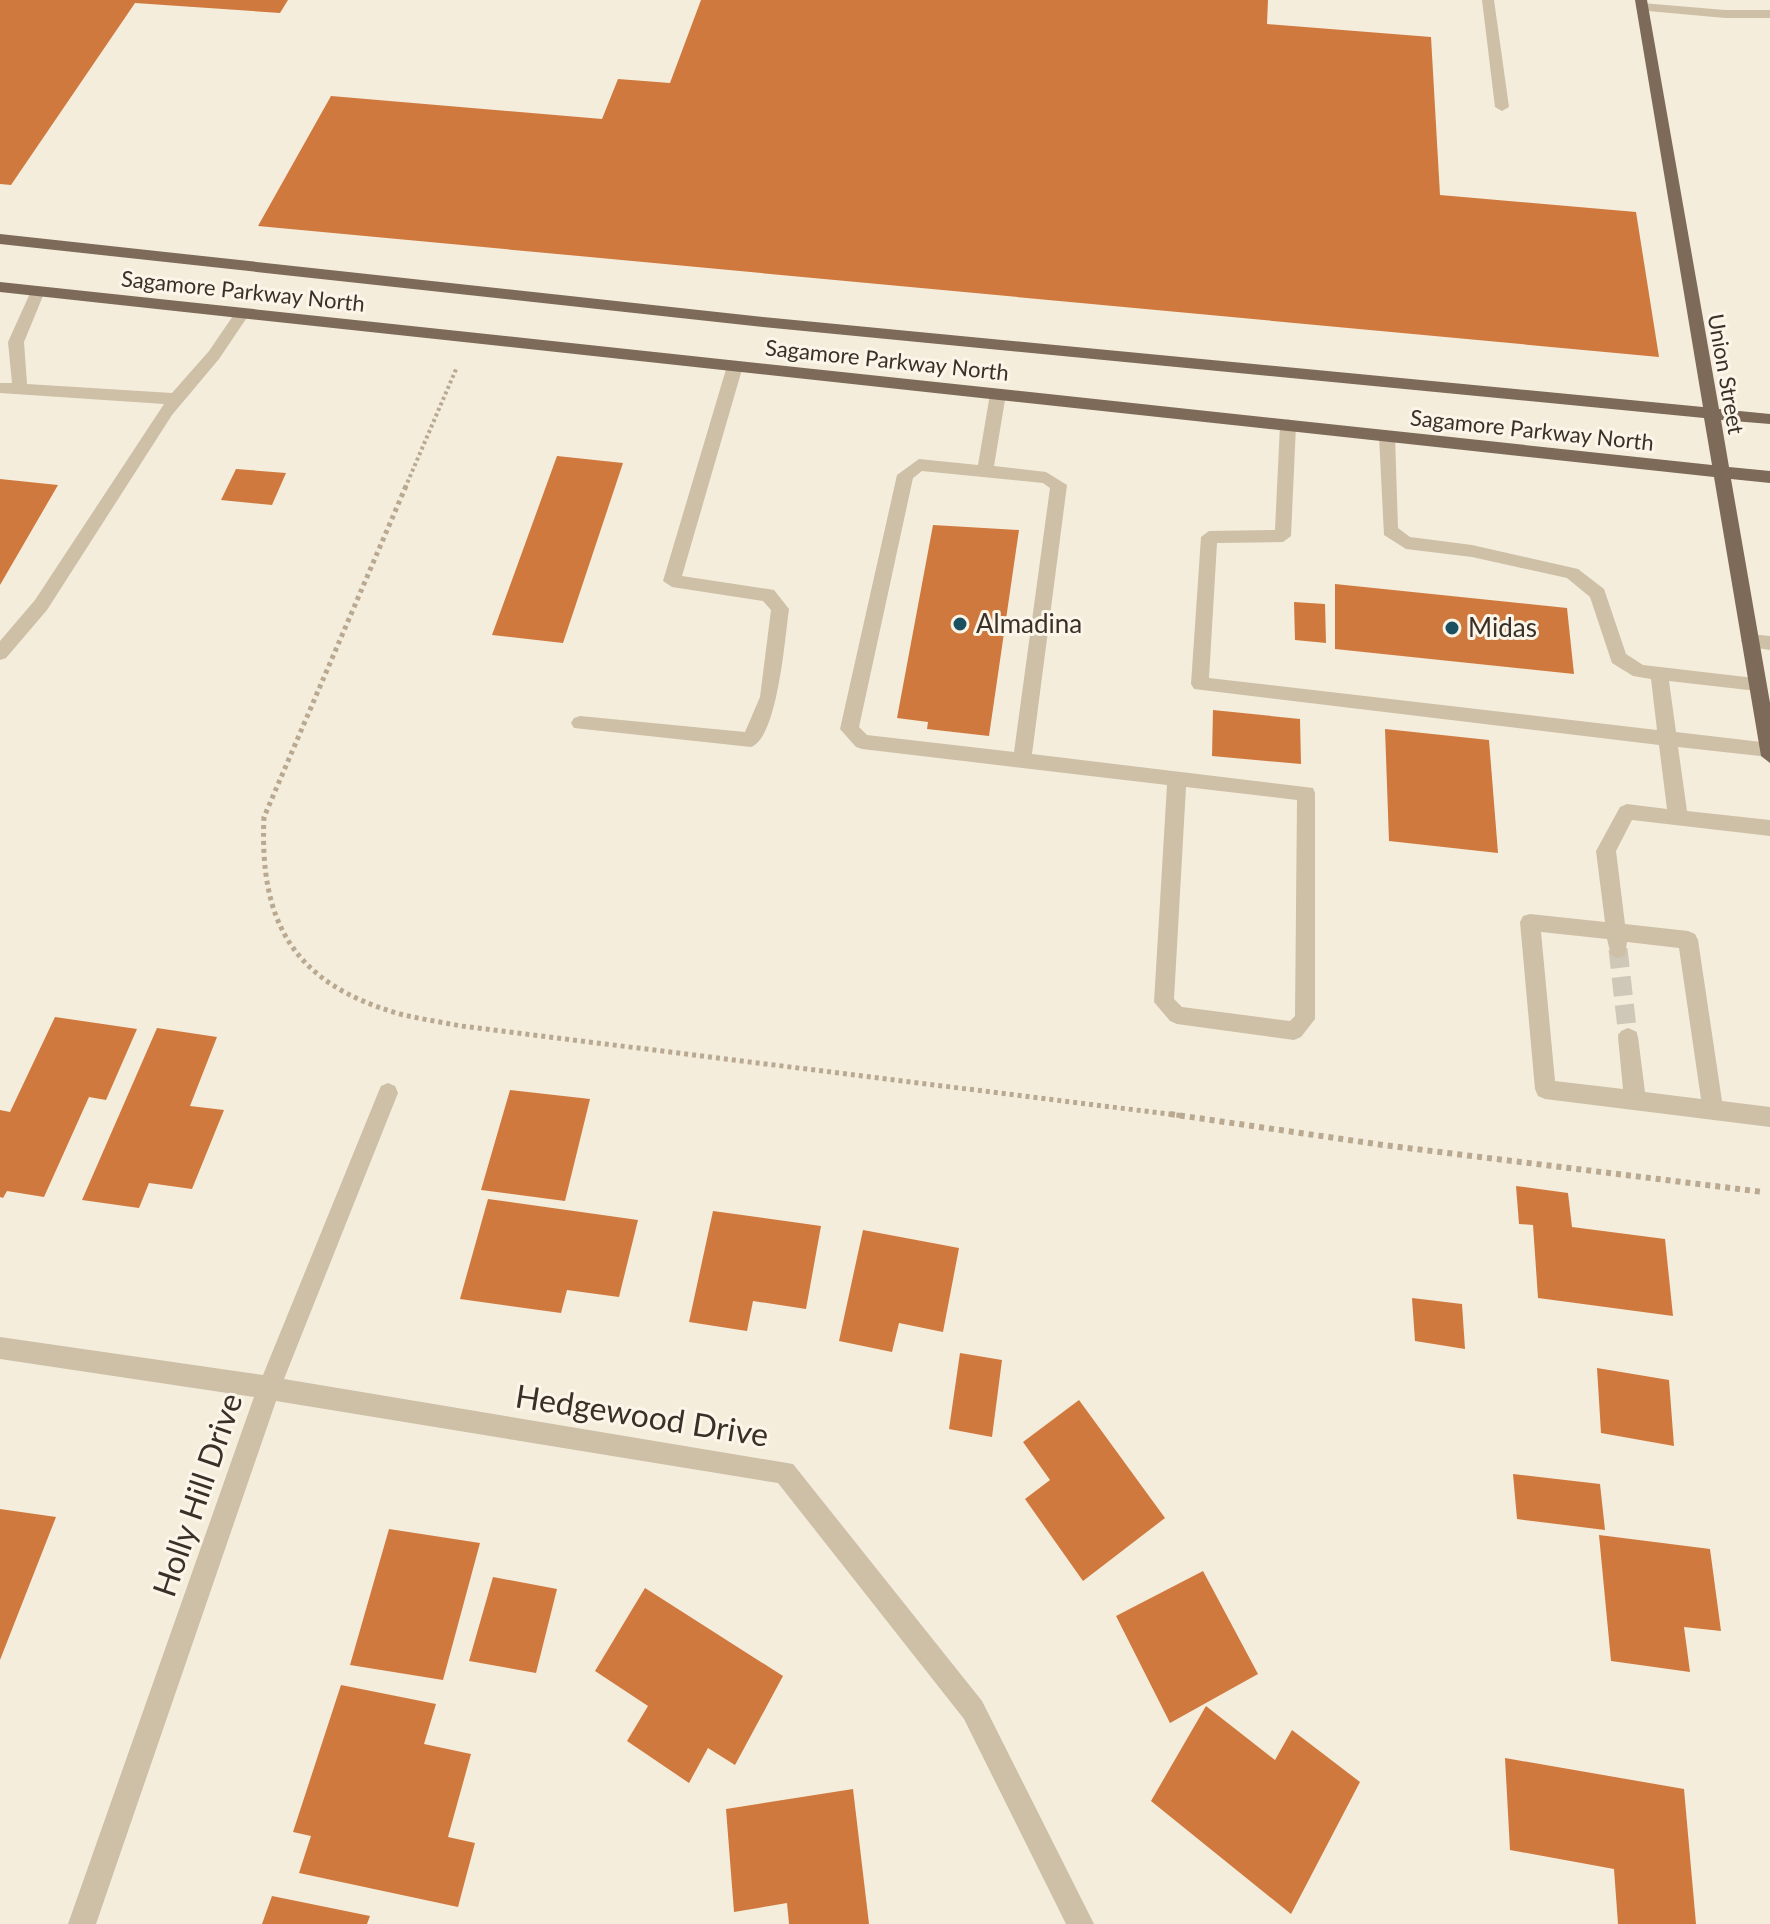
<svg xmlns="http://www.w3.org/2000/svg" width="1770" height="1924" font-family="Lato,sans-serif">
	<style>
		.building { fill: #d0793f }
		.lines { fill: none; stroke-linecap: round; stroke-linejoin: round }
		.minor-tunnel { stroke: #cfc7b8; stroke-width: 19; stroke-dasharray: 19 9; stroke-linecap: butt }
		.path-far2 { stroke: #baa991; stroke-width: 4; stroke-dasharray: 3 3; stroke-linecap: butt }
		.path-far1 { stroke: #baa991; stroke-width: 5; stroke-dasharray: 4 4; stroke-linecap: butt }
		.path { stroke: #baa991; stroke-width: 6; stroke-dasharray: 5 5; stroke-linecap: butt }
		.minor { fill: #cebfa7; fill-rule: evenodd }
		.major { fill: #7d6a58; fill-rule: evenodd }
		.poi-dot { fill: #1a505f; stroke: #fbf6e9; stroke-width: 3 }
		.labels { text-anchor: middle; stroke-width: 6; stroke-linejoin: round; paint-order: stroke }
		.far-street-label { font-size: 22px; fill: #3a3028; stroke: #fbf6e9 }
		.poi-label { font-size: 26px; fill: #3a3028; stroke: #fbf6e9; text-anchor: start }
		.near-street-label { font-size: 32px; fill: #3a3028; stroke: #fbf6e9 }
	</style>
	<rect width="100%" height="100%" fill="#f4eddc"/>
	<path class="building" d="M0 0H288L280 13 135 3 11 185 0 184Z
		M701 0H1268L1267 24 1431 37 1440 195 1636 212 1659 357 258 226 331 96 602 119 618 79 670 83Z
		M557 456 623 463 563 643 492 635Z
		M236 469 286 473 272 505 221 500Z
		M0 479 58 485 0 585Z
		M933 525 1019 530 989 736 927 729 928 722 897 718Z
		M1335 584 1567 608 1574 674 1335 649Z
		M1294 602 1325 604 1326 643 1295 640Z
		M1213 710 1300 719 1301 764 1212 756Z
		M1385 729 1489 740 1498 853 1389 841Z
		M55 1017 137 1029 106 1100 89 1097 44 1197 7 1191 3 1198 0 1197V1110L10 1112Z
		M157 1028 217 1037 190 1106 224 1110 192 1189 149 1183 139 1208 82 1200Z
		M510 1090 590 1099 565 1201 481 1190Z
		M1516 1186 1568 1193 1572 1227 1665 1239 1673 1316 1538 1298 1533 1225 1519 1224Z
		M488 1199 638 1220 619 1297 567 1290 561 1313 460 1299Z
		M713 1211 821 1226 806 1309 753 1301 747 1331 689 1322Z
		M863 1230 959 1248 943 1332 899 1323 892 1352 839 1341Z
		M1412 1298 1462 1304 1465 1349 1415 1341Z
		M960 1353 1002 1360 992 1437 949 1429Z
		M1597 1368 1669 1380 1674 1446 1601 1433Z
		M1079 1400 1165 1518 1083 1581 1025 1499 1050 1480 1023 1442Z
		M1513 1474 1600 1484 1605 1530 1517 1519Z
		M0 1509 56 1517 0 1660Z
		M389 1529 480 1543 443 1680 350 1665Z
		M1599 1535 1710 1549 1721 1631 1684 1627 1690 1672 1611 1661Z
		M1203 1571 1258 1674 1170 1723 1116 1616Z
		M493 1577 557 1589 536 1673 469 1661Z
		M645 1588 783 1676 735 1765 708 1748 689 1783 627 1741 648 1706 595 1671Z
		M341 1685 436 1704 424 1744 471 1754 448 1837 475 1843 458 1907 299 1873 311 1836 293 1832Z
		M1206 1706 1275 1760 1292 1730 1360 1782 1291 1914 1151 1801Z
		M1505 1758 1684 1789 1696 1924H1618L1614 1869 1510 1850Z
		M853 1789 869 1924H789L787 1903 734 1912 726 1809Z
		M272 1896 370 1916 367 1924H262Z"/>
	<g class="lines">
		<path class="minor-tunnel" d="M1618 949 1628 1037"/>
		<path class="path-far2" d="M405 488 457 367"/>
		<path class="path-far1" d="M406 486 264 817C259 923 294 984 400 1014 420 1019 441 1022 461 1026L1184 1116"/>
		<path class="path" d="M1170 1114 1383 1145 1763 1192"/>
		<path class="minor" d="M1482 0H1494L1509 107 1502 111 1495 107Z
			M1642 3 1725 10H1770V18H1725L1637 10 1636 7Z
			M38 286 45 291 24 342 27 384 172 393 209 351 237 310H247L250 313 219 359 172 415 47 610 6 658 0 660V641L35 600 164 404 0 393V383H12L8 342 31 291Z
			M735 361 743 366 682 576 768 589 774 590 789 609C785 636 778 738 751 747L574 728 571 723 574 718 580 716 745 732 760 697 771 610 763 601 672 587 663 581 727 366Z
			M998 389 1006 394 994 466 1046 472 1067 485 1032 754 1313 788 1315 793V1019L1301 1037 1294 1040 1177 1024 1170 1021 1154 1002 1167 785 862 749 856 747 840 729 897 475 919 459 978 465 990 394ZM922 471 1043 483 1050 488 1014 752 867 735 859 727 913 478ZM1186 787 1297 800 1295 1016 1290 1021 1182 1007 1174 999Z
			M1288 419 1296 425 1291 536 1283 542 1217 543 1209 678 1657 730 1651 679 1633 676 1612 663 1590 597 1567 578 1472 557 1406 549 1384 535 1379 436 1387 430 1395 436 1398 528 1410 537 1472 545 1578 569 1604 589 1626 654 1643 665 1763 679 1766 684 1757 691 1669 681 1676 732 1770 743 1769 757 1678 747 1687 811 1770 820V836L1632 820 1616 851 1625 924 1688 931 1695 934 1698 940 1722 1101 1770 1107V1127L1545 1099 1538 1096 1535 1089 1520 922 1523 916 1530 914 1605 922 1596 851 1620 807 1627 804 1667 809 1659 745 1194 689 1191 684 1201 537 1209 531 1275 530 1280 425ZM1541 932 1607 939 1611 955 1618 958 1625 955 1627 942 1679 948 1701 1099 1645 1092 1638 1037 1635 1031 1628 1028 1621 1031 1618 1037 1623 1089 1555 1081Z
			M1750 634 1770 636V650L1744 646 1741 641 1744 636Z
			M388 1083 395 1086 398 1093 284 1379 793 1464 982 1701 1094 1924H1066L964 1719 778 1483 276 1401 96 1924H68L254 1397 0 1359V1337L263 1375 378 1093 381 1086Z"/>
		<path class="major" d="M1635 0H1647L1719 409 1770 414V424L1721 420 1729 467 1770 471V483L1731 479 1770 703V763L1761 756 1714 477 0 292V282L1712 465 1704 418 763 327 0 244V234L763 317 1703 407Z"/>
	</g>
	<g class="poi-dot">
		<circle cx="960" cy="624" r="8"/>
		<circle cx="1452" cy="628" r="8"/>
	</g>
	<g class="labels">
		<g class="far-street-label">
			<text transform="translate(243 291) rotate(6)" y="8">Sagamore Parkway North</text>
			<text transform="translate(887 360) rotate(6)" y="8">Sagamore Parkway North</text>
			<text transform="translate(1726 374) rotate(80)" y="8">Union Street</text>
			<text transform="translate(1532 430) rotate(6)" y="8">Sagamore Parkway North</text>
		</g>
		<g class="poi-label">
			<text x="976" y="633">Almadina</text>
			<text x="1468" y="637">Midas</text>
		</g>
		<g class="near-street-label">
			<text transform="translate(642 1416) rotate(9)" y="11">Hedgewood Drive</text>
			<text transform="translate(198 1495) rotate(-71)" y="11">Holly Hill Drive</text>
		</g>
	</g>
</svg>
